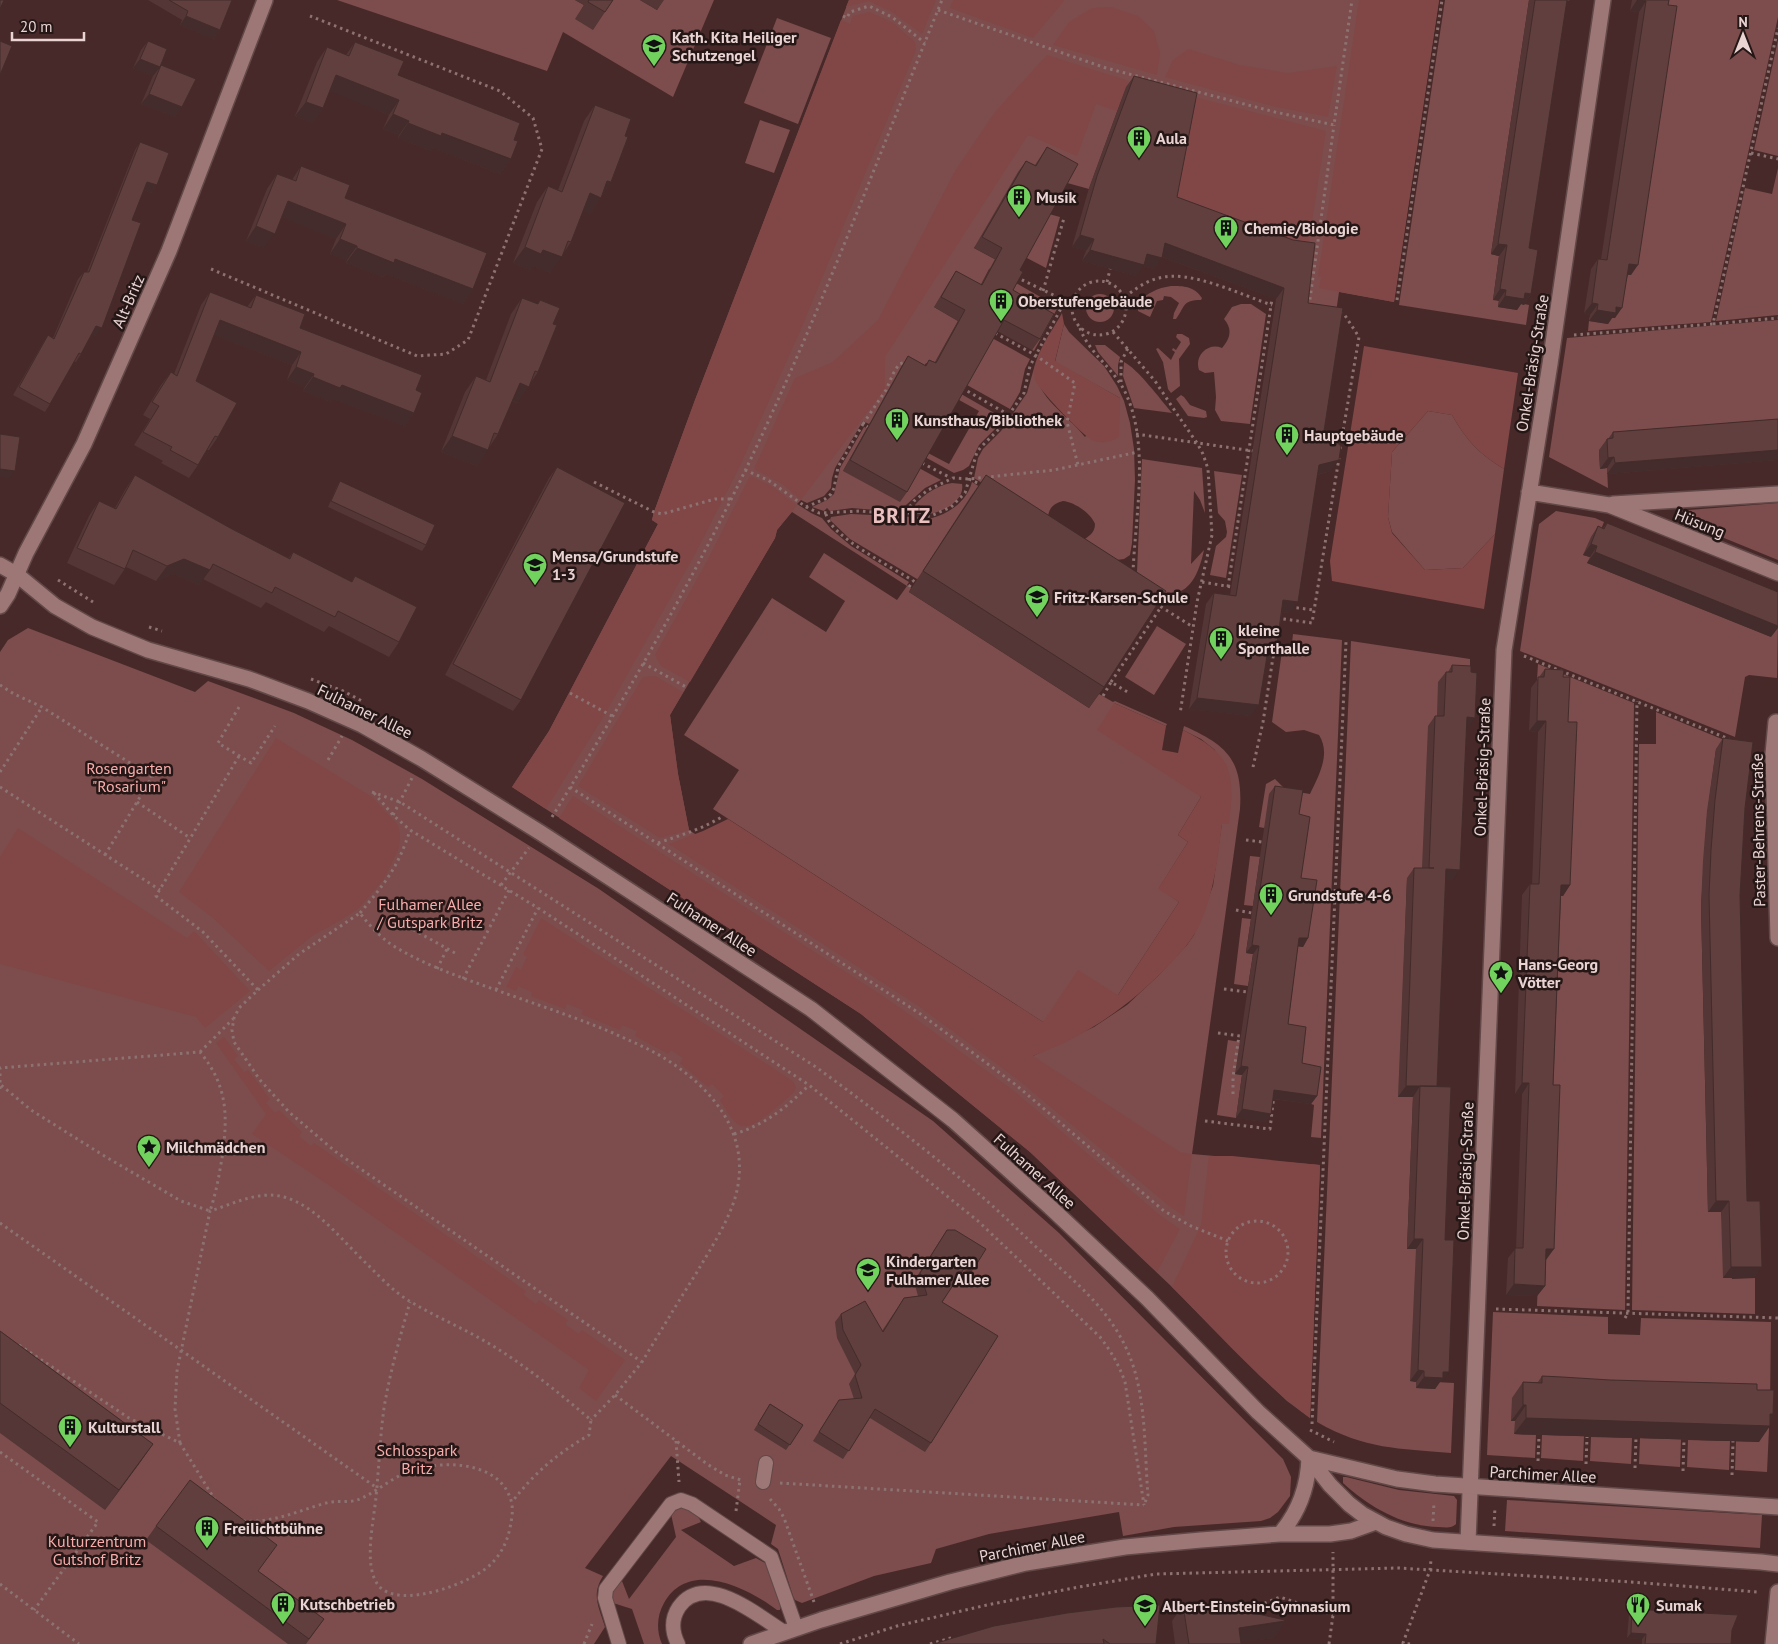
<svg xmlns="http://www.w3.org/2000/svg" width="1778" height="1644" font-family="'PT Sans',sans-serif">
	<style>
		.green { fill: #7c4d4c }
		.forest { fill: #814747 }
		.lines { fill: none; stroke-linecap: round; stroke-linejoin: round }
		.lane-casing { stroke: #624848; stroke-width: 16 }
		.street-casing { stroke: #624848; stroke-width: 18 }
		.secondary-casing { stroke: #624848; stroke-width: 18 }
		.path { stroke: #8d7272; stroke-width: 3; stroke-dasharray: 2.5 4; stroke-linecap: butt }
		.lane { stroke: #9c7776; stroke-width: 14 }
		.street { stroke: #9c7776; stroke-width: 15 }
		.secondary { stroke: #9c7776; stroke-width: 15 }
		.wall { fill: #533635 }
		.shaded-wall { fill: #432c2b }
		.building { fill: #603f3e; stroke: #432c2b }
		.labels { text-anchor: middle; stroke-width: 5; stroke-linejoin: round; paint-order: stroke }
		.poi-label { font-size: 16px; font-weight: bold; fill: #e9d4d3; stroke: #251716; text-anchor: start }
		.street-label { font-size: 16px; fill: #e9d4d3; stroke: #251716 }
		.park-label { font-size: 16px; fill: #f8adac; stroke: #251716 }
		.district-label { font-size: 21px; font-weight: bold; letter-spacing: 1px; fill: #ebc2c1; stroke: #251716 }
	</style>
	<rect width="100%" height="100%" fill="#482929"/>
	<path class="green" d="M337 0H575L584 5 576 19 603 0H640L657 10 663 0H714L673 97 563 32 547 71Z
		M849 0H1439L1394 302 1339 292 1335 319 1299 314 1126 87 1089 189 1060 181 1028 177 974 248 1000 262 989 269 975 296 934 307 958 321 933 366 926 363 918 377 869 424 863 421 835 468 832 478 831 488 824 496 807 503 801 500 797 504 811 513 822 518 831 529 851 546 909 582 907 585 911 588 909 592 1089 708 1099 694 1113 702 1115 701 1167 724 1166 726 1114 703 1201 797 1178 835 1188 842 1159 888 1179 902 1118 995 1043 1022 713 809 739 770 684 735 772 598 826 632 845 601 809 577 824 553 897 600 907 586 792 512 777 530 775 538 670 715 678 774 689 830 1033 1056 1094 1027 1127 1005 1158 976 1187 945 1194 935 1213 886 1222 823 1229 824 1215 750 1201 739 1183 730 1184 726C1227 745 1243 760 1240 809L1192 1154 1320 1165 1310 1418 1287 1401 1260 1376 1172 1287 1030 1152 861 1014 512 787 549 731 658 524 652 520 654 512 695 400Z
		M1445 0H1529L1491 254 1499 256 1493 300 1499 301 1498 307 1518 303 1529 305 1526 325 1399 305Z
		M1663 0H1778V17L1711 322 1588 331 1589 321Z
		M777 18 831 38 798 124 744 103Z
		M1778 40V156L1754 150Z
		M760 120 790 130 774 173 745 163Z
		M1778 168V315L1716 321 1745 188 1772 194Z
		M1049 214 1060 217 1046 268 1025 257Z
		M1016 283 1058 307 1034 351 1032 350 1046 325 1005 301Z
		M1171 286C1184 286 1194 286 1202 298L1201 300C1182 300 1185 307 1176 319H1173L1174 313 1179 303 1171 297 1164 296 1163 300 1157 301 1150 317 1138 311V302C1148 293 1157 288 1171 286Z
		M1086 308a14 14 0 1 1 28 0a14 14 0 1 1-28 0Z
		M1241 304H1251L1266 314 1250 424 1221 421 1215 410 1216 397 1214 372 1205 373 1199 370C1194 356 1208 342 1222 348 1230 339 1233 329 1224 319L1232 307Z
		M1778 320V429L1599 450 1600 468H1607L1608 488 1549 457 1567 338Z
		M1064 324 1069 332 1104 366 1117 386 1124 401 1130 423 1134 449 1135 480 1132 543 1130 555 1124 559 1116 560 1082 541C1089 536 1095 533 1095 524 1091 513 1074 502 1063 501 1051 504 1047 511 1048 523L974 478 978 458 983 449 1001 431 1027 393 1036 361C1030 394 1067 414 1085 437L1120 398 1055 362Z
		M1177 334H1182L1189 338 1190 344 1179 359 1180 386 1171 393 1168 389 1163 362 1156 349 1158 348 1171 360 1175 352 1172 350 1173 348 1176 350 1181 342 1176 337Z
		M992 338 1030 359 1025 369 1020 392 1010 409 940 370Z
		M1095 345H1105L1120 357 1118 365V376L1098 352Z
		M1124 362C1137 368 1161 400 1172 413L1134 408 1123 376Z
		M935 379 1003 418 997 427 979 445 969 466 963 470 954 473 925 457 928 453 949 464 979 411 932 385Z
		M1181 395 1184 397 1190 405 1206 411 1207 417 1204 418 1188 416 1176 399Z
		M1428 411 1452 415C1467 441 1478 453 1504 469L1495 534 1463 568 1425 570 1392 532 1388 517 1392 452Z
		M864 427 867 428 843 471 919 468 941 480 925 488 906 505 897 509 887 511 852 508 830 511 827 508 824 511 812 507 827 500 834 494 840 468Z
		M1142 459 1202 468 1205 513 1200 500 1194 491 1191 564 1204 550C1200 568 1193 591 1172 594 1169 594 1163 595 1160 594 1154 591 1143 578 1137 572Z
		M1214 471 1242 475 1226 578 1210 575 1216 546 1226 537 1227 532 1225 521 1218 513Z
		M972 482 1089 556 917 579 850 539 830 520 831 517 851 514 932 518C950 513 967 501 972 482Z
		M952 483 962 484C966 504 931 519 915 513V505C924 494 938 485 952 483Z
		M1778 503V560L1675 518 1676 511Z
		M1556 511 1595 518 1604 522 1597 539 1584 555 1778 620 1777 678 1749 675 1745 677 1735 737 1520 651 1539 524Z
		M1157 626 1186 644 1154 695 1125 677Z
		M28 628 195 692 208 681 294 713 352 740 422 779 599 889 933 1121 1059 1233 1283 1459 1291 1477 1290 1496 1278 1512 1270 1518 1261 1521 1174 1527 1123 1536 1119 1512 989 1534 936 1549 931 1563 874 1576 802 1603 795 1600 793 1596 778 1549 771 1544 776 1525 671 1456 585 1568 603 1576C591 1595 599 1607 605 1627L594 1644H0V652L8 640Z
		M1293 634 1342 640 1321 1138 1311 1137 1314 1105 1311 1104 1315 1075 1284 1070 1279 1032 1291 946H1303L1293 886 1264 828 1259 827 1266 784 1275 779 1286 790 1310 794C1319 775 1331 754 1319 735L1304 730 1286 732 1272 722 1282 651 1291 652Z
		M1351 641 1470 659V684L1437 727 1422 879H1407L1399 1096 1413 1097 1407 1249H1416V1388L1436 1382 1454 1383 1451 1453C1398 1448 1366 1450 1317 1422Z
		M1538 664 1634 703 1625 1310 1537 1306 1554 896H1563L1569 733 1537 680Z
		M1656 712 1734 744 1716 749 1707 816 1701 906 1708 1212H1721L1732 1279 1755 1278V1314L1632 1310 1639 744H1656Z
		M1250 856 1260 857 1253 906 1244 905Z
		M1242 918 1251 919 1246 952 1253 954 1248 986 1234 984Z
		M1228 1040 1240 1042 1242 1075 1236 1118 1217 1115Z
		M1493 1312 1608 1317V1334L1640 1335 1641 1318 1771 1322 1770 1407 1767 1472 1735 1470 1736 1441 1515 1421V1434L1536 1435 1535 1458 1487 1455Z
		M1542 1435 1584 1436 1583 1461 1541 1458Z
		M1591 1437 1632 1438 1631 1464 1590 1461Z
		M1640 1438 1681 1439 1680 1467 1639 1464Z
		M1688 1440 1730 1441 1729 1470 1687 1467Z
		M1343 1477H1346L1399 1490 1454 1496 1457 1500 1456 1524C1451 1529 1445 1527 1438 1527 1402 1526 1369 1507 1343 1483Z
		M1507 1500 1762 1515 1760 1548 1505 1531Z
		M679 1507C688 1506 698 1514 701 1522L681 1530 734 1566 756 1558 765 1563 768 1567 781 1604 780 1610H777C748 1588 689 1558 664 1603 657 1615 656 1631 662 1644H644L632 1609 613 1603C611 1592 614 1588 622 1581L629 1599 676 1537 671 1514Z"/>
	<path class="forest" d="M849 0H936L922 34 892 12 869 1 846 7Z
		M953 0H1064V1L1033 38 950 8Z
		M1359 0H1439L1394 302 1319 288 1321 277 1318 276Z
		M1111 7 1138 16 1154 31 1160 53 1157 75 1053 45 1069 22 1092 8Z
		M869 12 892 22 915 42 916 50 801 329 739 468 694 556 604 716 546 809 512 787 549 731 658 524 652 520 654 512 695 400 841 20 850 24 853 16Z
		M1188 49 1240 65 1288 73 1337 66 1328 117 1276 107 1165 77 1173 60Z
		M1047 55 1129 81 1117 111 1096 104 1077 156 1028 135 885 357V389L801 500 782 484 754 469 795 378 833 362 878 320 955 171 995 112Z
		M1191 96 1326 131 1307 254 1169 208Z
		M1062 313 1064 324 1055 361 1120 398 1119 437C1111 442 1103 444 1094 441 1086 439 1038 389 1035 380 1029 361 1053 330 1062 313Z
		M1364 346 1518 373 1504 469C1478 453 1467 441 1452 415L1428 411 1392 452 1388 517 1392 533 1425 570 1463 568 1495 534 1484 609 1332 581 1330 561Z
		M750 476 770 485 797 505 777 530 775 538 690 682 661 666 655 655 707 561Z
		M655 676 683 692 670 715 678 774 689 830 660 838 578 786 643 677Z
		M1114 703 1166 726 1162 750 1178 753 1183 730C1233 755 1235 771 1229 824H1222C1218 858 1214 892 1200 924 1192 941 1179 955 1165 969 1137 998 1105 1022 1068 1041 1057 1047 1044 1051 1033 1056L1180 1152 1192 1154 1184 1216 1168 1205 1017 1079 920 1007 669 844 703 831 728 819 1043 1022 1078 970 1118 995 1179 902 1158 889 1188 842 1178 835 1201 797 1097 730Z
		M276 738 372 797 398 825 400 835 399 848 391 865 383 880 359 908 341 920 312 936 269 971 213 918 179 892Z
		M573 796 880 994 923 1024 1014 1091 1161 1216 1180 1229 1157 1272 1030 1152 861 1014 559 818Z
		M18 828 187 938 194 931 250 991 205 1028 196 1017 0 964V857Z
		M541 918 793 1081 796 1087 794 1092C785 1100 752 1133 739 1125 731 1120 725 1108 720 1100L724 1096 712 1084 708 1087 680 1063 683 1058 671 1050 668 1054 635 1036 637 1031 622 1025 620 1030 581 1014 583 1010 567 1004 565 1009 531 996 532 992 518 986 516 991 506 987 516 967 521 970 527 957 523 954Z
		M224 1037 238 1056 234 1059 244 1072 248 1070 270 1099 266 1103 275 1113 279 1110 302 1132 299 1136 311 1146 314 1143 526 1291 524 1295 536 1304 539 1300 568 1320 565 1324 579 1334 582 1330 625 1360 596 1401 579 1388 589 1370 330 1186 252 1134 266 1114 216 1043Z
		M1209 1156H1232L1320 1165 1310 1418C1259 1380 1217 1332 1172 1287L1201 1225Z"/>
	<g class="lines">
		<defs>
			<path id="lane" d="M763 1482 766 1463
				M619 1644 605 1598 606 1589 671 1504 681 1500 692 1504 771 1557 796 1628
				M678 1644C672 1632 671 1619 679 1607 705 1570 758 1616 784 1632"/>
			<path id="street" d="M1529 492 1609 505 1778 573
				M1613 504 1778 494
				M0 606 8 594 26 553 84 444 169 251 265 0
				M1776 722 1773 754 1778 938
				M1280 1534C1299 1512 1308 1487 1309 1458
				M1468 1542 1504 650 1550 364 1603 0
				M751 1644 821 1620 950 1582 1026 1563 1125 1547 1201 1540 1280 1534H1330L1351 1531 1376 1522
				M1773 1644 1778 1592"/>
			<path id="secondary" d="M0 565 16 574 55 606 92 627 148 650 249 679 308 701 362 725 422 759 541 833 811 1009 953 1120 1050 1207 1147 1298 1258 1412 1309 1458 1330 1485 1349 1504 1362 1514 1386 1527 1406 1534 1433 1540 1761 1562 1778 1564
				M1309 1458 1397 1479 1435 1484 1778 1507"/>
		</defs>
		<use href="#lane" class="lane-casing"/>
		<use href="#street" class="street-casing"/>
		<use href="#secondary" class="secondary-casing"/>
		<path class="path" d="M938 10 1106 68 1275 112 1334 125 1352 0
			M843 16 847 18 850 12 869 6 892 17 925 43
			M1751 153 1778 159
			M211 269 417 356 446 354 468 340 542 149 533 118 500 91 310 16
			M1016 277 1072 304
			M1072 308a27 27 0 1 1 54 0a27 27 0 1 1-54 0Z
			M1107 282 1111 265
			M1043 291 1064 218
			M1125 297C1135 289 1146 281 1159 278 1190 269 1241 295 1272 305
			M1397 300 1442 0
			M1309 306 1334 125
			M1340 312 1344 314 1359 337 1340 449
			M1713 324 1778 318
			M1080 328C1089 354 1115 369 1126 394 1150 446 1135 517 1133 573
			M1113 332 1155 381 1177 414 1197 443 1203 454 1208 469 1212 535 1197 602 1180 714
			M995 333 1035 355 1075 383 1067 422 1078 465
			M1574 335 1713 324 1778 28
			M1121 382V362L1128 348
			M962 388 1009 415
			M863 424 886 390 893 374 899 364 907 362
			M1136 434 1253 451
			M922 463 951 478
			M745 470 768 480 806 507 819 513 861 511 883 513 906 512 917 516H931L951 507 965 493 977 452 981 447 999 429 1024 393 1030 366 1065 301
			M969 479 982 485
			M594 482 654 512 662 514 715 499H731
			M806 507 825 499 831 494 834 488 838 467 863 424 868 427
			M906 512 914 501 928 490 953 478 969 479 1054 470 1138 452
			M826 514C830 537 896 569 915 582
			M58 580 93 602
			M1202 582 1232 587
			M909 587 913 581
			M1228 587 1272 299
			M1155 603 1193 627
			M1290 607 1314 610
			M1277 618 1312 623 1339 458
			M149 627 162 631
			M1524 656 1729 739
			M643 663 686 687
			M311 679 343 691 362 701
			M1111 682 1161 607
			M0 685 14 694 42 707 152 777 105 855
			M570 693 612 716
			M1103 696 1111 682 1129 693
			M239 707 218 743 251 763 275 726
			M239 756 156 896 203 932 258 990 239 1008 234 1018 232 1030 234 1042 260 1080 289 1112 336 1152 642 1362 615 1395 591 1420
			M328 760 342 736
			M1253 767 1263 722 1274 651
			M0 772 42 707
			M0 787 160 890
			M570 787 922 1015 1016 1085 1164 1211 1191 1226 1228 1241
			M372 792 400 802 816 1067C872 1108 927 1150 980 1195 999 1211 1017 1229 1035 1246 1070 1277 1108 1307 1127 1350 1147 1394 1144 1448 1148 1495L1144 1505
			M374 793 393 815 410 830 538 908 809 1085 978 1221 1100 1337C1111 1351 1119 1365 1125 1382L1144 1505
			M137 802 190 838
			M393 815 413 776
			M552 817C621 705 688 589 745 471 819 317 878 157 942 0
			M1246 840 1262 842
			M658 843C681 835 703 829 723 816
			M501 885 529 848
			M1236 910 1252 913
			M360 913C385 883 398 868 410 830
			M396 920 455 953
			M437 969 447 949
			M463 979 509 890
			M1224 989 1247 992
			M258 990 299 954 360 913C369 925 379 936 392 945 424 965 460 977 496 990 535 1004 575 1017 613 1033 630 1041 648 1048 664 1058 714 1089 753 1136 735 1198 727 1224 711 1248 697 1272 678 1302 660 1332 642 1362
			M496 990 538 908
			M1218 1033 1240 1036
			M200 1052 233 1019
			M0 1089V1068L200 1052C228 1086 228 1116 222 1158 219 1176 216 1193 210 1211L181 1201 106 1157 31 1110 1 1085
			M1233 1094V1077L1239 1036
			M1205 1121 1270 1129 1274 1095
			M734 1134C765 1125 787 1107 809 1085
			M1226 1252a31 31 0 1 1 62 0a31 31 0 1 1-62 0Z
			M0 1223 377 1488
			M1496 1309 1778 1318
			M1625 1318 1628 1313 1637 701
			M19 1345 129 1418 180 1443 215 1500
			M615 1395 707 1464 725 1475 744 1481
			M1312 1424 1346 642
			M1310 1430 1334 1442
			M676 1441 679 1482
			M180 1443 175 1409 177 1371 210 1211C233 1204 259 1190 284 1197 317 1206 343 1242 368 1265 381 1278 395 1293 411 1302 436 1317 463 1328 488 1343 525 1365 558 1392 591 1420L589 1435C557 1454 535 1472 512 1502
			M0 1452 98 1522 34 1610
			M1538 1461 1539 1435
			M1586 1464 1587 1437
			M1635 1468 1636 1438
			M1683 1471 1684 1440
			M1732 1475 1733 1441
			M780 1483 1144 1505
			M770 1499 779 1509 784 1518 814 1602
			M736 1511 740 1480
			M243 1521C273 1523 298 1511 326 1503 336 1500 348 1503 357 1500 372 1495 389 1480 405 1473 435 1460 494 1459 509 1495 513 1503 513 1513 511 1522 509 1537 503 1552 492 1563 474 1583 398 1611 378 1585 363 1565 374 1520 376 1497 379 1467 380 1437 384 1408 390 1372 400 1337 410 1302
			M1433 1521 1434 1503
			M1494 1526 1495 1507
			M0 1584 79 1644
			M1249 1615 1260 1605 1280 1597 1333 1615
			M584 1644 592 1624
			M840 1644 897 1626 987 1605 1079 1587 1156 1574 1398 1568 1631 1582 1758 1592
			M930 1644 954 1637
			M1329 1644 1333 1615V1552
			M1410 1644 1403 1643 1430 1570 1431 1560"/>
		<use href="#lane" class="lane"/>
		<use href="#street" class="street"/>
		<use href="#secondary" class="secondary"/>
	</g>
	<path class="wall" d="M148 0H232L220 30 214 39 180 25 182 20Z
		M575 0H613L593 30 575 19 584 5Z
		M640 0H664L657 10Z
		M1529 0H1570L1569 1H1566L1529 248 1531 294 1524 305 1521 304 1517 310 1498 307 1499 300H1493L1499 256 1491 254Z
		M1632 0H1669L1631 275H1628L1615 318H1612L1608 324 1589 321 1590 315 1584 313 1591 269 1598 259H1601L1639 12 1630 11Z
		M148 41 160 67 182 107 175 117 141 104 153 76 133 68 141 50Z
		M355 42 398 75 514 140 511 159 500 174 433 148 431 151 398 138 399 135 383 129 389 115 330 91 323 108 313 123 295 116 317 62 327 47 346 55Z
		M1134 76 1177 197 1308 303 1324 431 1331 471 1317 475 1290 613 1282 612 1276 651 1268 662H1266L1251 716 1189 709 1206 604 1214 593 1230 595 1276 299 1162 257 1154 269 1143 266 1136 276 1082 261 1086 251 1072 247 1089 188 1126 87Z
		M595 105 625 136 611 182 590 214 583 211 571 242 550 273 533 266 530 270 513 263 537 202 548 186 558 190 584 121Z
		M140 142 157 185 151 193 144 190 132 220 96 336 92 334 81 354 76 362 74 361 50 404 45 412 13 395 43 343 48 335 53 338 78 279 84 272H87L135 150Z
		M1047 147 1020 270 1013 290 1040 339 1032 350 997 331 907 492 900 502 843 471 901 367 908 356 925 366 929 360 935 362 958 321 934 307 949 282 956 271 981 285 995 259 974 248 1018 172 1026 161 1035 165Z
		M301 166 345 198 473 289 463 304 386 274 383 277 346 263 347 260 330 254 336 239 281 217 264 248 246 241 267 189 277 174 292 180Z
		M210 292 247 307 256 295 300 328 416 390 414 413 405 426 333 399 331 402 303 391 305 387 287 380 292 365 214 335 196 381 218 437 209 450H207L198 465 189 478 161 463 163 461 134 445 150 419 143 415 161 385 171 372 174 374 201 305Z
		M522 298 537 304 540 300 553 324 538 372 517 403 512 401 498 434 477 466 441 452 465 392 476 376 486 380 511 314Z
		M1778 419V460L1607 474V468L1600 469 1599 450 1607 439H1608L1613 432Z
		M557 467 521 700 513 711 445 675 549 478Z
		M135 475 232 529 289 558 293 552 351 582 355 576 399 642 389 657 329 626 324 632 266 602 261 608 203 579 199 585 173 574 156 581 126 567 114 585 67 563 89 516 99 501 115 508 125 490Z
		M986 475 1104 687 1089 708 909 592 971 496Z
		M340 481 426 545 422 551 328 507 337 486Z
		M1607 523 1771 637 1587 563 1590 557 1583 555 1591 537 1598 526 1603 528Z
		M1452 665 1468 728H1466L1453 880H1445L1437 1087 1445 1240 1442 1382H1440L1435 1389 1416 1388V1382L1410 1381 1416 1249H1407L1413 1097H1398L1407 878 1414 868H1422L1428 726 1435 716H1437L1438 682 1446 672H1448Z
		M1545 669 1563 677 1568 722 1570 885 1563 896H1561L1546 1260 1545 1286 1537 1296 1506 1295 1508 1258 1516 1248 1522 1094H1515L1522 895 1530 884H1532L1538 732 1529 731 1531 688Z
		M1723 738 1745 808 1740 895 1747 1201 1755 1278H1723L1721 1212H1708L1701 906 1703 861 1707 811 1716 749Z
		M1275 786 1299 814 1301 878 1308 938 1303 947 1298 946 1288 1024 1302 1063 1317 1096 1311 1104 1273 1099 1271 1114 1265 1122 1236 1118 1242 1075 1235 1074 1253 954 1246 953 1269 794Z
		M947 1230 976 1265 970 1274 963 1269 942 1302 931 1443 925 1452 870 1418 843 1459 813 1441 839 1400 854 1399 849 1384 855 1374 837 1338 835 1322 841 1314 882 1331 904 1298 918 1296 914 1281Z
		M0 1331 153 1444 105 1510 0 1433Z
		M1542 1376 1757 1390 1773 1414 1770 1419 1759 1442 1514 1434 1515 1421H1511L1512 1398 1523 1382H1538Z
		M770 1404 803 1425 786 1450 754 1430Z
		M156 1526 258 1571 324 1619 306 1644H288L146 1540Z
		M1183 1605 1285 1621 1274 1638 1240 1642 1241 1644H1175L1172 1621Z
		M1632 1609 1732 1630 1731 1644H1642V1639L1627 1638 1629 1614Z
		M1067 1613 1156 1644H934Z"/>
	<path class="shaded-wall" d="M1637 0 1646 1 1639 12 1630 11Z
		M186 16 220 30 214 39 180 25Z
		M140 59 160 67 153 76 133 68Z
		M336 75 399 100 389 115 326 90Z
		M149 94 182 107 175 117 141 104Z
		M306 102 323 108 313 123 295 116Z
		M393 114 409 121 399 135 383 129Z
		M408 123 442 133 511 159 500 174 433 148 431 151 398 138Z
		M607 181 611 182 590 214 579 210 590 193Z
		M147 182 157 185 151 193 142 189Z
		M288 201 346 224 336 239 277 216Z
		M256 226 275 234 264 248 246 241Z
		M1080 235 1094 239 1086 251 1072 247Z
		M340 239 357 246 347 260 330 254Z
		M1165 243 1284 288 1276 299 1157 255Z
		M1498 244 1507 245 1499 256 1491 254Z
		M525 247 543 250 562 257 550 273 533 266 530 270 513 263Z
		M357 248 395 259 473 289 463 304 386 274 383 277 346 263Z
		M1090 250 1147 254 1162 258 1154 269 1143 266 1136 276 1082 261Z
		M1629 264 1638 265 1631 275 1622 274Z
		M1500 289 1506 290 1499 300H1493Z
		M1525 293 1531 294 1524 305 1521 304 1517 310 1498 307 1505 296Z
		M1592 303 1598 304 1590 315 1584 313Z
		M1616 307 1622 308 1615 318H1612L1608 324 1589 321 1597 310Z
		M220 320 301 352 292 365 211 334Z
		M96 326 102 328 96 336 91 334Z
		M296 367 314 374 305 387 287 380Z
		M313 377 342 385 414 413 405 426 333 399 331 402 303 391Z
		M520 383 529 387 517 403 509 399Z
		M452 436 488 450 477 466 441 452Z
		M1778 450V460L1607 474 1615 463Z
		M1614 457 1607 468 1600 469 1608 458Z
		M1339 460 1331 471 1311 476 1319 465Z
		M0 469 15 471 9 479 0 477Z
		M1591 544 1597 546 1590 557 1583 555Z
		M1595 552 1778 626V628L1771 637 1587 563Z
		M184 559 210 570 199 585 173 574 156 581 167 566Z
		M1283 600 1298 602 1290 613 1276 611Z
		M1268 650 1276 651 1268 662 1260 661Z
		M1197 698 1259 705 1251 716 1189 709Z
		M1467 717 1475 718 1468 728H1459Z
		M1537 721H1546L1538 732 1529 731Z
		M1446 869 1460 870 1453 880H1438Z
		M1561 885H1570L1563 896H1554Z
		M1299 938H1308L1303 947 1294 946Z
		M1252 945 1259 946 1253 954 1246 953Z
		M1241 1066 1248 1067 1242 1075 1235 1074Z
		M1522 1083H1529L1522 1094H1515Z
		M1406 1086H1437L1430 1097 1420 1086 1413 1097H1398Z
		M1274 1090 1317 1096 1311 1104 1268 1098Z
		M1242 1109 1271 1114 1265 1122 1236 1118Z
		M1716 1201H1729L1721 1212H1708Z
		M1414 1239H1423L1416 1249H1407Z
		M1546 1249H1554L1546 1260H1539Z
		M1731 1267H1762L1755 1278H1723Z
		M1514 1284 1545 1286 1537 1296 1506 1295Z
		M1418 1370 1424 1371 1416 1382 1410 1381Z
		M1443 1372H1449L1442 1382H1440L1435 1389 1416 1388 1424 1377Z
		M1523 1405H1526L1515 1421H1511Z
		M1770 1414H1773L1765 1426H1770L1759 1442 1514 1434 1526 1418Z
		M153 1444 139 1464 105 1510 119 1490Z
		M1285 1621 1274 1638 1228 1644 1239 1628Z
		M1631 1633 1646 1634 1642 1639 1627 1638Z"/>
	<path class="building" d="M0 0H4L0 9Z
		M169 0H232L220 30 186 16 188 11Z
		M589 0H613L605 12 588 2Z
		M1535 0H1567L1529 248 1538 250 1531 294 1525 293 1524 299 1505 296 1506 290 1500 289 1507 245 1498 244Z
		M1637 0H1669L1668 5 1677 6 1638 265 1629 264 1622 308 1616 307V313L1597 310 1598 304 1592 303 1598 259 1607 260 1646 1Z
		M0 41 12 46 0 75Z
		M148 41 167 49 160 67 140 59Z
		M355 42 404 61 398 75 520 123 514 140 518 141 511 159 442 133 441 136 408 123 409 121 393 114 399 100 336 75 323 108 306 102 327 47 349 56Z
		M161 65 196 79 182 107 149 94Z
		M1134 76 1197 93 1177 197 1293 240 1315 243 1308 303 1343 308 1324 431 1341 446 1339 460 1319 465 1298 602 1283 600 1276 651 1268 650 1259 705 1197 698 1214 593 1236 596 1284 288 1165 243 1162 258 1147 254 1144 265 1090 250 1094 239 1080 235 1097 176Z
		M595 105 631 119 625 136 628 137 611 182 607 181 601 198 590 193 571 242 568 241 562 257 543 250 541 254 525 247 548 186 562 192Z
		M140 142 169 153 157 185 147 182 132 220 141 223 102 328 96 326 81 354 79 353 50 404 19 387 48 335 54 339 84 272H89Z
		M1047 147 1078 164 1020 270 1023 272 1013 290 1054 314 1040 339 1004 320 907 492 850 460 908 356 926 366 929 360 936 363 965 310 941 297 956 271 982 285 1002 248 982 237 1026 161 1036 166Z
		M301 166 350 185 345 198 487 253 473 289 395 259 394 263 357 248V246L340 239 346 224 288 201 275 234 256 226 277 174 296 181Z
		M210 292 251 308 256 295 305 314 300 328 422 375 416 390 422 393 414 413 342 385 340 388 313 377 314 374 296 367 301 352 220 320 196 381 237 403 218 437 215 436 198 465 170 450 172 447 143 432 159 406 152 402 171 372 177 376Z
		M522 298 538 304 540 300 560 308 553 324 557 325 538 372 535 371 529 387 520 383 498 434 494 433 488 450 452 436 476 376 490 382Z
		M1778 419V450L1615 463 1614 457 1608 458 1607 439 1613 438V432Z
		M0 434 20 437 15 471 0 469Z
		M557 467 625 503 521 700 453 664Z
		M135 475 232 529 290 559 293 552 352 582 355 576 417 607 399 642 338 611 335 617 275 587 272 593 213 564 210 570 184 559 167 566 133 550 125 569 77 548 99 501 116 509Z
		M986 475 1166 591 1104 687 923 571Z
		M340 481 435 525 426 545 331 501Z
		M1607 523 1778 592V626L1595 552 1597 546 1591 544 1598 526 1604 529Z
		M1452 665 1471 666V672L1477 673 1475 718 1467 717 1460 870 1446 869 1437 1086H1406L1414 868H1434H1429L1435 716H1444L1446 672H1452Z
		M1545 669 1564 670 1563 677H1570L1568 722H1577L1570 885H1561L1553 1085H1560L1554 1249H1546L1545 1286 1514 1284 1515 1248H1523L1529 1083H1522L1530 884H1539L1546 721H1537L1538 677H1544Z
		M1723 738 1753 742 1745 808 1740 895 1747 1201H1760L1762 1267H1731L1729 1201H1716L1709 895 1711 850 1715 800Z
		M1275 786 1303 790 1299 814 1310 817 1301 878 1317 880 1308 938H1299L1288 1024 1306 1027 1302 1063 1321 1067 1317 1096 1274 1090 1271 1114 1242 1109 1248 1067 1241 1066 1259 946 1252 945Z
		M1420 1086 1451 1087 1445 1240H1454L1449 1372H1443V1378L1424 1377V1371L1418 1370 1423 1239H1414Z
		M947 1230H955L986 1249 976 1265 969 1261 942 1302 998 1336 931 1443 875 1409 849 1451 819 1432 839 1400 862 1398 855 1375 861 1365 843 1330 841 1314 865 1301 883 1332 904 1298 927 1295 920 1273Z
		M0 1331 153 1444 119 1490 0 1403Z
		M1542 1376 1562 1377 1610 1380 1757 1384V1390H1774L1773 1414H1770V1426L1526 1418V1405H1523V1382L1542 1383Z
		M770 1404 803 1425 790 1445 758 1424Z
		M190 1480 277 1545 258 1571 324 1619 309 1639 156 1526Z
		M1160 1605 1156 1644H1110L1103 1639 1104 1644H934L953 1638 994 1626 1067 1613 1116 1607Z
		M1183 1605 1240 1610 1285 1620V1621L1239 1628 1241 1644H1189Z
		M1632 1609 1738 1615 1732 1630 1731 1644H1645L1646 1634 1631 1633Z"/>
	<defs>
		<symbol id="school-pin" viewBox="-11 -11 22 30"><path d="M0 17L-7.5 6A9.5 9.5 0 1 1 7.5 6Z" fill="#71d25e" stroke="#251716"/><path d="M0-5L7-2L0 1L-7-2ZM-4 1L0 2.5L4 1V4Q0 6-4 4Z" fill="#111"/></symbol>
		<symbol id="building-pin" viewBox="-11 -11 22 30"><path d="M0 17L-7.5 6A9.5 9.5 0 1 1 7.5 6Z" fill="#71d25e" stroke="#251716"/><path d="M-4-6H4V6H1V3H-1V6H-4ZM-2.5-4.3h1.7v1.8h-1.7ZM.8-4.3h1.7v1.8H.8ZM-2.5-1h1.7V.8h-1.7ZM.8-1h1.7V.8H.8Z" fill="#111"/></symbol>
		<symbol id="sight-pin" viewBox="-11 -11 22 30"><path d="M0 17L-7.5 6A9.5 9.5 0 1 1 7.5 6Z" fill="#71d25e" stroke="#251716"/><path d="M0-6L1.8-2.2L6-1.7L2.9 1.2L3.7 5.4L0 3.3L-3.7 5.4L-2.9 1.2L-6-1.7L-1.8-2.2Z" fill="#111"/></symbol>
		<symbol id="restaurant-pin" viewBox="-11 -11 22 30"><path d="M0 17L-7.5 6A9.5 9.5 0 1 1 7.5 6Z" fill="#71d25e" stroke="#251716"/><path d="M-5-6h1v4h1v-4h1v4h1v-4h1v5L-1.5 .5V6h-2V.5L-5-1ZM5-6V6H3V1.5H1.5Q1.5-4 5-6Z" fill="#111"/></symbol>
	</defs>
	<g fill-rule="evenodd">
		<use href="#school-pin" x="640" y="32" width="28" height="38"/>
		<use href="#building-pin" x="1125" y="124" width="28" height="38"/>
		<use href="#building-pin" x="1005" y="183" width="28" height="38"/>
		<use href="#building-pin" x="1212" y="214" width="28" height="38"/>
		<use href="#building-pin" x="987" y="287" width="28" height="38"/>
		<use href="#building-pin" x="883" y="406" width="28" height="38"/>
		<use href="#building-pin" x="1273" y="421" width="28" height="38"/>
		<use href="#school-pin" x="521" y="551" width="28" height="38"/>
		<use href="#school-pin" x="1023" y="583" width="28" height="38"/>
		<use href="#building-pin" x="1207" y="625" width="28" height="38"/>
		<use href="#building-pin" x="1257" y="881" width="28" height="38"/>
		<use href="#sight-pin" x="1487" y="959" width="28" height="38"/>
		<use href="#sight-pin" x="135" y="1133" width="28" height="38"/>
		<use href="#school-pin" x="854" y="1256" width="28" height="38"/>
		<use href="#building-pin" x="56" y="1413" width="28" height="38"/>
		<use href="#building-pin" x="193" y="1514" width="28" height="38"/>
		<use href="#building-pin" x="269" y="1590" width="28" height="38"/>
		<use href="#restaurant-pin" x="1624" y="1591" width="28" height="38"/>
		<use href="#school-pin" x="1131" y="1592" width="28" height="38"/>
	</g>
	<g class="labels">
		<g class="poi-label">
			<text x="672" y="43">Kath. Kita Heiliger<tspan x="672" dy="18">Schutzengel</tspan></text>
			<text x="1156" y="144">Aula</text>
			<text x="1036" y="203">Musik</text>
			<text x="1244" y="234">Chemie/Biologie</text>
			<text x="1018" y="307">Oberstufengebäude</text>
			<text x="914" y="426">Kunsthaus/Bibliothek</text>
			<text x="1304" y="441">Hauptgebäude</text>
			<text x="552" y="562">Mensa/Grundstufe<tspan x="552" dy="18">1-3</tspan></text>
			<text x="1054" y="603">Fritz-Karsen-Schule</text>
			<text x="1238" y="636">kleine<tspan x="1238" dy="18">Sporthalle</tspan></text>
			<text x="1288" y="901">Grundstufe 4-6</text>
			<text x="1518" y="970">Hans-Georg<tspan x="1518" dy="18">Vötter</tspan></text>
			<text x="166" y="1153">Milchmädchen</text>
			<text x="886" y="1267">Kindergarten<tspan x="886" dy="18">Fulhamer Allee</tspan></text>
			<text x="88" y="1433">Kulturstall</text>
			<text x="224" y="1534">Freilichtbühne</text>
			<text x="300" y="1610">Kutschbetrieb</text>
			<text x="1656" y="1611">Sumak</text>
			<text x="1162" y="1612">Albert-Einstein-Gymnasium</text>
		</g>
		<g class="street-label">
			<text transform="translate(128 301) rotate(-66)" y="6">Alt-Britz</text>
			<text transform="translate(1532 363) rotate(-81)" y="6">Onkel-Bräsig-Straße</text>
			<text transform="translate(1700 523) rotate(22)" y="6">Hüsung</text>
			<text transform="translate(365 711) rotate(26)" y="6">Fulhamer Allee</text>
			<text transform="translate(1482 767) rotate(-88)" y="6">Onkel-Bräsig-Straße</text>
			<text transform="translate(1758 830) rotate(-91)" y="6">Paster-Behrens-Straße</text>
			<text transform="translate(712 924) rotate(33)" y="6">Fulhamer Allee</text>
			<text transform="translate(1035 1171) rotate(42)" y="6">Fulhamer Allee</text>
			<text transform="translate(1465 1171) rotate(-88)" y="6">Onkel-Bräsig-Straße</text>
			<text transform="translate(1543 1474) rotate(3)" y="6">Parchimer Allee</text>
			<text transform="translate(1032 1546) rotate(-11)" y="6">Parchimer Allee</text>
		</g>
		<g class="park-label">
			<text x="129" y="774">Rosengarten<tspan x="129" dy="18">"Rosarium"</tspan></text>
			<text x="430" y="910">Fulhamer Allee<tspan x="430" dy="18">/ Gutspark Britz</tspan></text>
			<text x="417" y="1456">Schlosspark<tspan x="417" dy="18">Britz</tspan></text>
			<text x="97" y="1547">Kulturzentrum<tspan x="97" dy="18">Gutshof Britz</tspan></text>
		</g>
		<g class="district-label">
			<text x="902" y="523">BRITZ</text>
		</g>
	</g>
	<g transform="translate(1743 35)" stroke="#251716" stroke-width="4" paint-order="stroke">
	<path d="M0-4L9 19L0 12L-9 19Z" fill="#e9d4d3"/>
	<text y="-8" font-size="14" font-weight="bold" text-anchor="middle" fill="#e9d4d3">N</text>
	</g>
	<path d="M12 32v8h72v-8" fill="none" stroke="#e9d4d3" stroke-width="2.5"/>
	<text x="20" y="32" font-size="15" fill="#e9d4d3" stroke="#251716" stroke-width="4" paint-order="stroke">20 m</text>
</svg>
